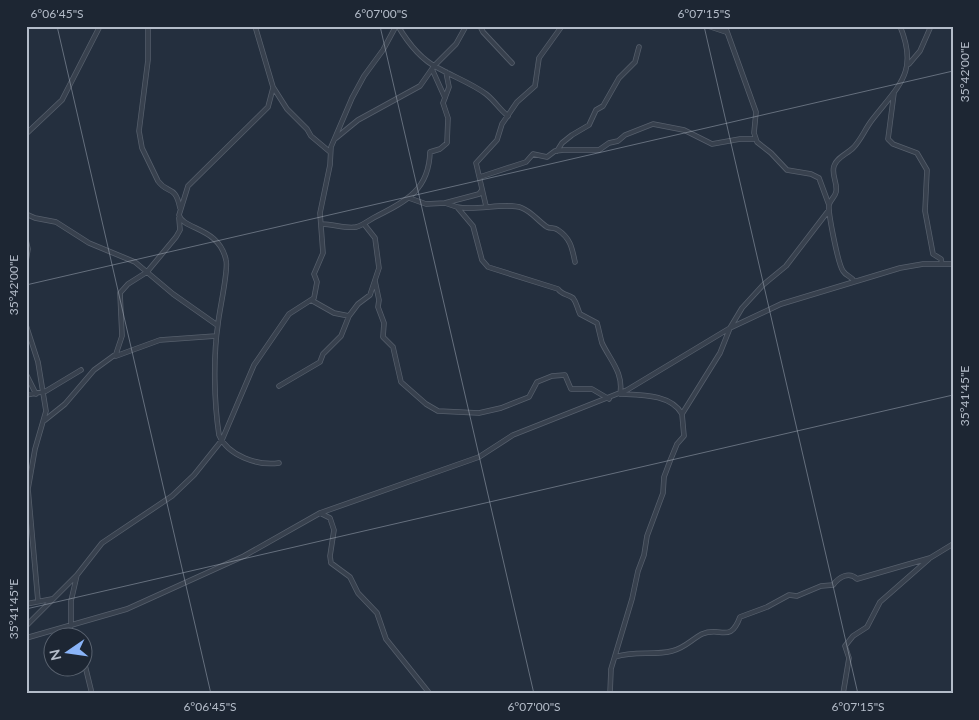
<svg xmlns="http://www.w3.org/2000/svg" width="979" height="720" font-family="Lato,sans-serif">
	<style>
		.lines { fill: none; stroke-linecap: round; stroke-linejoin: round }
		.street-casing { stroke: #565f6c; stroke-width: 5.5 }
		.street { stroke: #38414e; stroke-width: 4 }
		.ticks { fill: none; stroke: #b4bcc9; stroke-width: 1; stroke-opacity: 0.45 }
		.neatline { fill: none; stroke: #b4bcc9; stroke-width: 2 }
		.ticks-label { font-size: 12px; text-anchor: middle; fill: #b4bcc9 }
	</style>
	<rect width="100%" height="100%" fill="#242f3e"/>
	<g class="lines">
		<defs>
			<path id="street" d="M148 26V60L139 131 142 148 158 181C168 195 175 184 180 208
				M255 26 273 87 287 109 307 129 311 136 330 152
				M398 26C408 43 420 59 438 68 454 77 471 83 486 94 495 101 499 109 508 116
				M480 26 483 32 512 63
				M708 26 726 32
				M725 26 756 112 754 133 757 142 771 153 787 170 811 174 819 178 829 205
				M909 64 920 51 931 26
				M432 69 445 98
				M273 88 268 107 188 186 179 215C183 230 219 227 226 260 229 269 219 311 218 324 213 357 214 402 219 435 228 456 258 466 279 463
				M894 93 888 139 893 144 917 153 927 170 925 211 933 254 941 259 942 264
				M26 134 62 100 100 26
				M336 138 358 120 420 86 434 66 456 44 466 26
				M557 151 562 143 572 135 589 125 596 110 603 106 619 78 635 62 639 47
				M480 177 526 162 533 154 547 157 555 151 564 150H599L609 143 618 141 625 135 653 124 684 130 712 144 740 139H755
				M409 198 426 204 445 203 457 207 473 226 482 260 488 267 558 289C562 295 568 294 573 298 577 303 577 308 580 314L597 323C599 330 600 336 602 343 610 360 624 373 620 394 641 395 671 394 682 414
				M445 203 479 194 482 190
				M486 206 476 163 497 140 502 124 517 102 535 86 539 58 562 26
				M457 207C476 211 507 202 522 208 532 212 538 221 547 227 551 229 554 227 558 230 570 238 572 247 575 262
				M26 214 35 218 56 222 89 243 135 262 173 294 217 325
				M322 224C333 224 346 229 356 227 364 225 370 219 377 216 407 201 429 189 430 152L440 149 447 143 448 118 443 103 449 87 446 72
				M26 240 28 249 26 261
				M375 281 379 300 378 307 384 323 383 337 393 347 401 382 426 404 438 411 479 413 501 408 529 397 537 382 552 376 565 375 571 389H592L609 399
				M854 281C851 276 846 276 843 271 838 264 828 213 829 205 830 200 835 197 836 192 838 183 831 175 834 166 837 157 847 154 853 148 861 140 865 129 872 120 899 85 919 72 900 26
				M311 300 334 313 349 316 358 304 370 295 379 268 375 238 364 224
				M26 325 38 362 46 411 35 449 28 489 38 601
				M116 356 160 340 216 336
				M26 374 36 394
				M279 386 320 362 323 354 341 336 349 316
				M26 395 46 391 81 370
				M45 420 65 404 94 370 116 354 122 336 120 293 128 284 147 272 176 237 180 230 179 218
				M320 513 330 518 334 530 330 556 331 563 350 577 358 593 377 613 386 639 430 694
				M26 604 52 599
				M26 626 77 575 102 543 172 496 194 475 222 440 254 365 289 314 314 298 317 282 314 274 323 253 320 213 330 165 331 147 352 98 364 76 383 50 396 26
				M71 626V601L77 575
				M55 631 65 638
				M26 638 127 609 244 556 320 513 479 457 513 435 627 390 730 328 781 304 900 268 923 264H953
				M82 653 92 694
				M615 657C635 650 654 656 672 651 685 648 692 639 702 634 721 626 730 644 740 617L767 607 789 595 797 596 821 586 833 585C839 577 849 571 857 579L930 558 953 544
				M610 694 611 669 632 599 638 571 644 555 647 536 663 493 664 477 670 461 677 444 684 436 682 414 720 353 730 328 742 308 763 285 786 266 829 210
				M843 694 849 658 845 646 853 636 867 627 880 602 929 559"/>
		</defs>
		<use href="#street" class="street-casing"/>
		<use href="#street" class="street"/>
	</g>
	<path class="ticks" d="M57 26 211 694M380 26 534 694M704 26 858 694M26 285 953 71M26 609 953 395"/>
	<rect width="979" height="720" fill="none" stroke="#1d2633" stroke-width="55"/>
	<g transform="translate(68 652) rotate(257)"><circle r="24" fill="#1d2633" stroke="#59626f"/>
	<path d="M0-4L9 19L0 12L-9 19Z" fill="#8ab4f8"/>
	<text y="-8" font-size="14" font-weight="bold" text-anchor="middle" fill="#b4bcc9">N</text>
	</g>
	<rect x="28" y="28" width="924" height="664" class="neatline"/>
	<g class="ticks-label">
		<text x="57" y="18">6°06'45"S</text>
		<text x="381" y="18">6°07'00"S</text>
		<text x="704" y="18">6°07'15"S</text>
		<text transform="translate(965 72) rotate(-90)" y="4">35°42'00"E</text>
		<text transform="translate(14 285) rotate(-90)" y="4">35°42'00"E</text>
		<text transform="translate(965 396) rotate(-90)" y="4">35°41'45"E</text>
		<text transform="translate(14 609) rotate(-90)" y="4">35°41'45"E</text>
		<text x="210" y="711">6°06'45"S</text>
		<text x="534" y="711">6°07'00"S</text>
		<text x="858" y="711">6°07'15"S</text>
	</g>
</svg>
